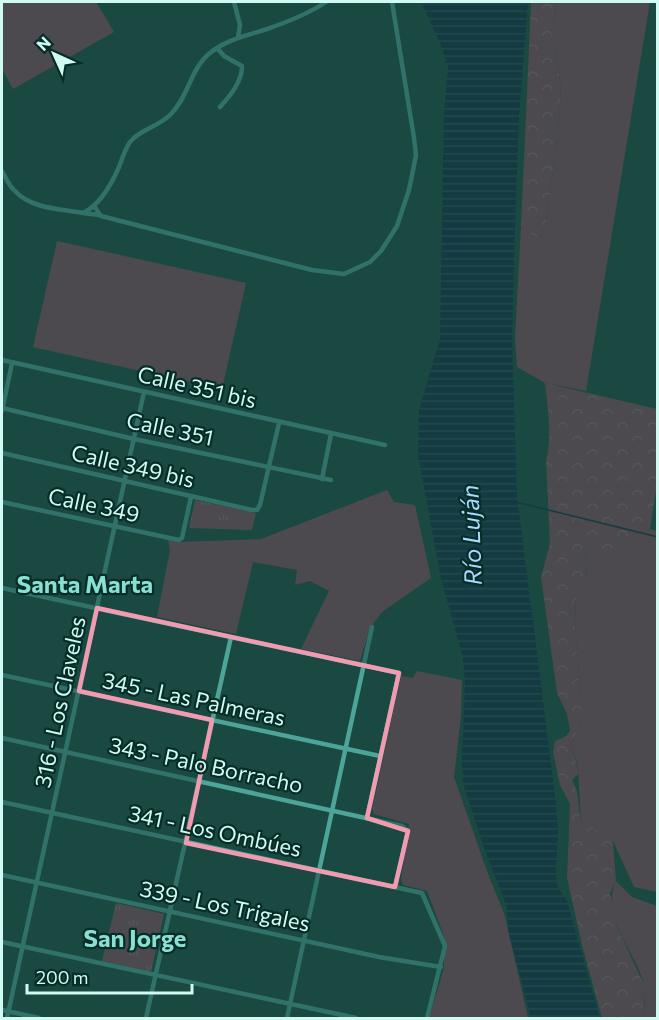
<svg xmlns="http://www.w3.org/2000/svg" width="659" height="1020" font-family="Commissioner,sans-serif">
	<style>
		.grass { fill: #894d5d }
		.forest { fill: url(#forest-crowns) }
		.park { fill: url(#park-tufts) }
		.water { fill: url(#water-rules) }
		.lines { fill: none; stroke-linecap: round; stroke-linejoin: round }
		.stream { stroke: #0c2a40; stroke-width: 1.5 }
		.minor { stroke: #4da498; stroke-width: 4.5 }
		.marked { fill: none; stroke: #f29ab0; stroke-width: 4.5; stroke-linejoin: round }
		.labels { text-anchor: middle; stroke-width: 4.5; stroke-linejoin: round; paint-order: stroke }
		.street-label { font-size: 22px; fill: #d1faf2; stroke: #062d28 }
		.water-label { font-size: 24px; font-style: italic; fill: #abd9ff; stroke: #062d28 }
		.neighbourhood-label { font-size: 24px; font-weight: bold; fill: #89dfd2; stroke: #062d28 }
	</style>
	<defs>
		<pattern id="forest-crowns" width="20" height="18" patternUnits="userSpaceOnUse" patternTransform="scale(1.5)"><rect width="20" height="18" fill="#894d5d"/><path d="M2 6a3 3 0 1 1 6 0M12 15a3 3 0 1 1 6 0" fill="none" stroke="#996875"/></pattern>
		<pattern id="park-tufts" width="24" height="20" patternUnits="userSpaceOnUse" patternTransform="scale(1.5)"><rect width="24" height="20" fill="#894d5d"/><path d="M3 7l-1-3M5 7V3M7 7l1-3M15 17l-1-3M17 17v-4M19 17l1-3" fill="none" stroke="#996875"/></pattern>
		<pattern id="water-rules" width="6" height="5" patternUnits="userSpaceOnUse" patternTransform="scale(1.5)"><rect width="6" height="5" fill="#0c2a40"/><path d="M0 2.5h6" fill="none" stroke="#2e4a5c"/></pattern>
	</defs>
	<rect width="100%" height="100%" fill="#1a4942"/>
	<path class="grass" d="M2 2H96L114 32 13 89 2 69Z
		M558 2H650L586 391 545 383 517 367 515 339 521 226 533 236 546 227 559 121 561 85 551 30C554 20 554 11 558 2Z
		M57 241 246 283 222 389 33 347Z
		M387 490 394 502 415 505 431 578 382 612 370 628 360 661 301 649 329 591 310 581 295 585 297 570 253 562 236 634 157 617 170 550 168 540 178 542 261 539Z
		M650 529 657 531V892L634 887 614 843 581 823 578 767 571 744 580 727 582 713 575 622 576 599 586 580 587 561 582 545 618 540Z
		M417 671 462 680 461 716 454 777 488 874 505 916 528 1018H429L444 968V936L427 891 403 885 401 880 409 824 374 814 372 809 401 676 413 678Z
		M616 881 632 897 657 906V1018H644C644 1008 646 996 644 986 637 951 599 918 616 881Z"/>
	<path class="forest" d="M531 2H558C554 11 554 20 551 30L561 85 559 121 546 227 541 238 533 236 521 226Z
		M545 383 657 409 658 478 650 529 618 540 607 555 582 545 587 561 586 580 576 599 575 622 582 713 580 727 571 744 579 773 572 780 577 791 581 823 588 824 613 843 616 881 610 893 617 926 645 987 644 1018H602L583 949 567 878 570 804 560 785 553 752 555 741 566 736 570 731 567 714 557 693 541 577 550 543 546 461C552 436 548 409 545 383Z"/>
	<path class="park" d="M195 500 256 513 252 530 189 528Z
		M116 903 164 914 151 972 102 961Z"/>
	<path class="water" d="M421 2H528L519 117 515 228 512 339 517 495 556 803 558 832 556 868 557 886 567 901 600 1018H531L508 931 507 907 484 848 463 783 462 758 465 684 463 658 441 579 418 455 419 410 440 338 444 111 448 67 441 45Z"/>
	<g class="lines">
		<path class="stream" d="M516 502 658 537"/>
		<path class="minor" d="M234 2 240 25 238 37
			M217 48 224 56 242 66C242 82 230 96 220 107
			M2 171C6 178 9 186 15 191 31 209 62 209 83 213
			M94 206 101 216 312 270 344 274 370 262 381 251 397 226 409 190 416 155 414 138 392 2
			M99 215 83 213C100 205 112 183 119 167 122 159 125 149 130 142 139 130 160 126 171 114 189 96 190 69 210 53 226 40 245 36 264 30 285 23 308 14 326 2
			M2 360 385 445
			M2 408 134 439 331 480
			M2 411 12 363
			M2 453 252 510H257L260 505 279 423
			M322 479 331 434
			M2 502 179 540 182 538 191 497
			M2 588 399 673 367 818
			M2 675 380 756
			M2 738 402 826 408 831 395 887
			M2 802 422 893 445 946 427 1018
			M2 875 379 957 441 967
			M2 942 356 1018
			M2 1010 39 1018
			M7 1018 144 392
			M146 1018 231 637
			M287 1018 372 627"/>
	</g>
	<path d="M0 0H659V1020H0ZM97 608 399 673 367 818 408 831 395 887 186 843 212 720 79 691Z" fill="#1a4942" fill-opacity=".55" fill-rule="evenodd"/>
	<path class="marked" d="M97 608 399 673 367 818 408 831 395 887 186 843 212 720 79 691Z"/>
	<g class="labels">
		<g class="street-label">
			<text transform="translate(197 387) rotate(13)" y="8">Calle 351 bis</text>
			<text transform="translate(170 429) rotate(12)" y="8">Calle 351</text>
			<text transform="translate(133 466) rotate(13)" y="8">Calle 349 bis</text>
			<text transform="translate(94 505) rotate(12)" y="8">Calle 349</text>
			<text transform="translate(194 699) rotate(12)" y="8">345 - Las Palmeras</text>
			<text transform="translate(60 702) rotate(-78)" y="8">316 - Los Claveles</text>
			<text transform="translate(206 765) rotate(12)" y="8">343 - Palo Borracho</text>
			<text transform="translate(215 831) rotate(12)" y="8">341 - Los Ombúes</text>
			<text transform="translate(225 906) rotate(12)" y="8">339 - Los Trigales</text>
		</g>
		<g class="water-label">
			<text transform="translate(472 535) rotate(-92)" y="8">Río Luján</text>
		</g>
		<g class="neighbourhood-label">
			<text x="85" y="593">Santa Marta</text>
			<text x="135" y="947">San Jorge</text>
		</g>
	</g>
	<rect width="659" height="1020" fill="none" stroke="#d1faf2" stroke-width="6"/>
	<g transform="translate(54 54) rotate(315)" stroke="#062d28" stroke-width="4.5" paint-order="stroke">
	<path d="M0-4.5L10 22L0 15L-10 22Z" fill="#d1faf2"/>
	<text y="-9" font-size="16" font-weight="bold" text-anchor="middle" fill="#d1faf2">N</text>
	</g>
	<path d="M27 984v9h165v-9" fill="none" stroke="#d1faf2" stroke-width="3"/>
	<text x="36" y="984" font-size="18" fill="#d1faf2" stroke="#062d28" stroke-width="4.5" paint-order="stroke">200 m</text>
</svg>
